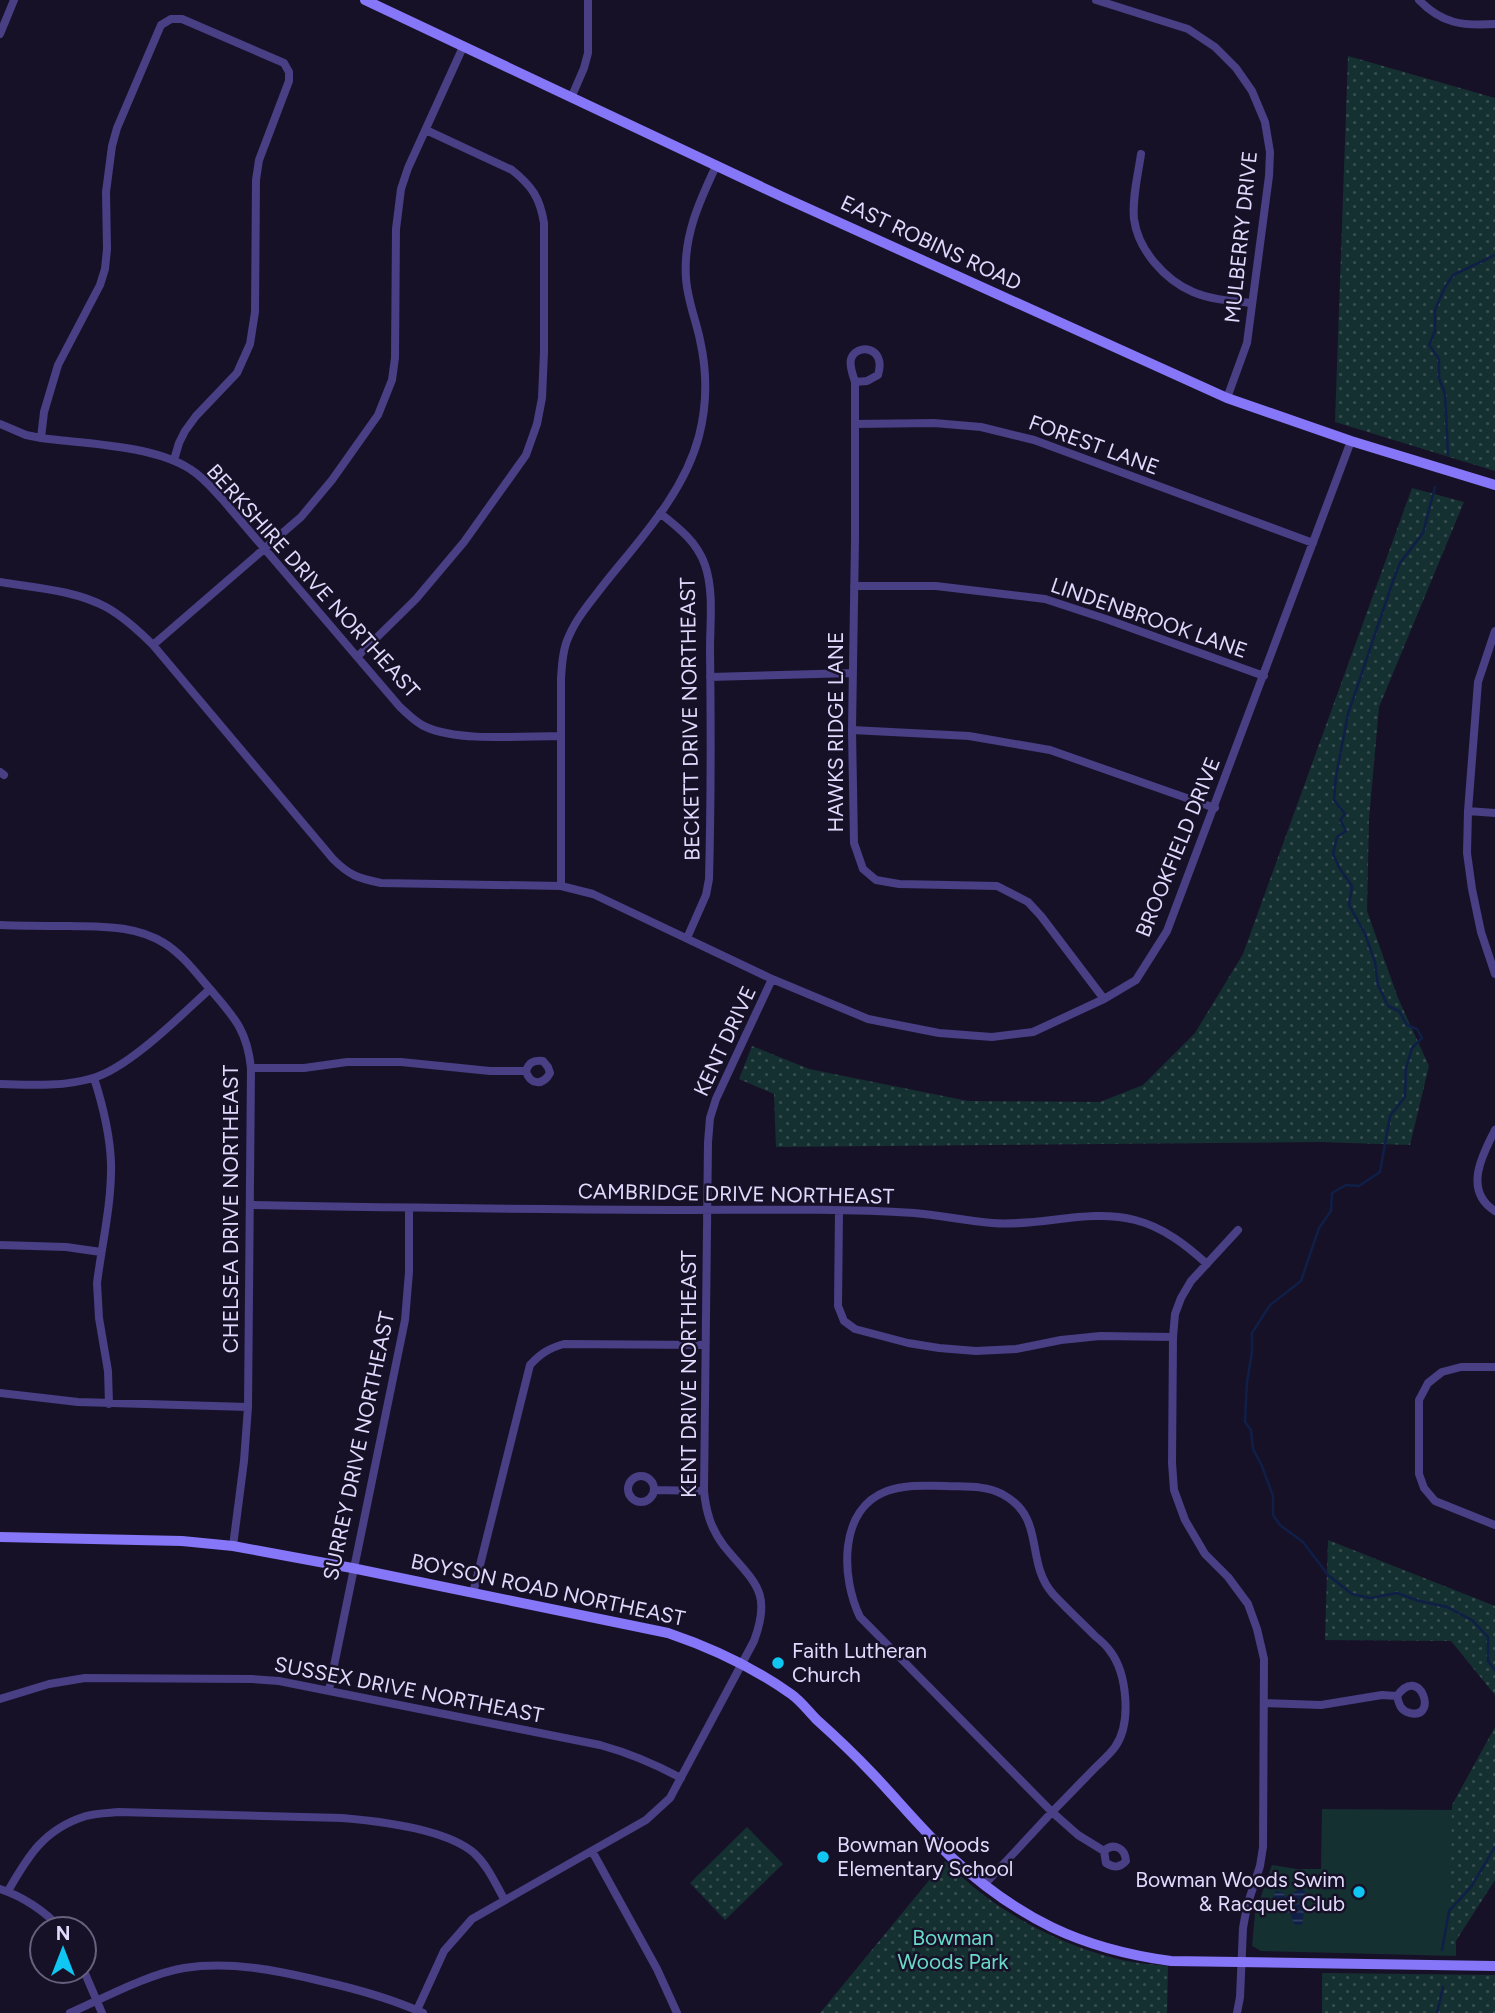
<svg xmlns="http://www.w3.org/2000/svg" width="1495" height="2013" font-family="Figtree,sans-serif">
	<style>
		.grass { fill: #153031 }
		.park { fill: url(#park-dots) }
		.water { fill: url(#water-rules) }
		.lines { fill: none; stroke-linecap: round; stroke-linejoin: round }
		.stream { stroke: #0f1f48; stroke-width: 2.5 }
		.street { stroke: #483f84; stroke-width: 8 }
		.secondary { stroke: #8676f8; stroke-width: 10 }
		.poi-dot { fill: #10c7f3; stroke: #171128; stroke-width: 2.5 }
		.labels { text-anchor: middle; stroke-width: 5; stroke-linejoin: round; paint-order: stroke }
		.street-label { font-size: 21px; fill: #e1dafd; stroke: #171128 }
		.poi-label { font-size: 21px; fill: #e1dafd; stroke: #171128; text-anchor: start }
		.park-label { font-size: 21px; fill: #68dac9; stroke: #171128 }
	</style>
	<defs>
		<pattern id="park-dots" width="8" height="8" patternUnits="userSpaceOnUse" patternTransform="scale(1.75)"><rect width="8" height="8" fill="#153031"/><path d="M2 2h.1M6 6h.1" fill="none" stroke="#374d50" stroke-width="1.8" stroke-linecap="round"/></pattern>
		<pattern id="water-rules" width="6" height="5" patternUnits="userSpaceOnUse" patternTransform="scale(1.75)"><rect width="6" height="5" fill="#0f1f48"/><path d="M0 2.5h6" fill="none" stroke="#323f63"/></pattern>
	</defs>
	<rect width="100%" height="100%" fill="#171128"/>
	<path class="grass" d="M1322 1809 1457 1810 1456 1956 1261 1951 1252 1946 1255 1913 1272 1865 1297 1869H1321Z"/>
	<path class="park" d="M1348 56 1495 98V471L1335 422Z
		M1412 488 1464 502 1379 707 1369 819 1367 911 1398 998 1429 1066 1410 1145 1321 1142 776 1147 774 1094 739 1079 752 1046 809 1069 968 1101 1100 1102 1143 1085 1195 1033 1243 954Z
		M1328 1540 1495 1606V1695L1451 1641 1325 1640Z
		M1495 1727V1880L1450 1950 1452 1805Z
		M747 1827 783 1864 725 1920 690 1883Z
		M945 1861C990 1907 1051 1942 1114 1958 1131 1963 1150 1964 1168 1966L1167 2013H820Z
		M1322 1973 1495 1975V2013H1322Z"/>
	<path class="water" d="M1302 1888 1306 1893V1900L1285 1901 1305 1905 1302 1925 1294 1924 1290 1913 1272 1911 1275 1891 1283 1892 1285 1897Z"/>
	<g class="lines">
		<path class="stream" d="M1448 455 1445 394 1439 378V359L1429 345 1435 331V310L1444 289 1453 275 1495 255
			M1435 487 1423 533 1400 563 1393 581 1348 714 1336 776 1334 800 1345 814 1340 820 1346 831 1337 837 1333 854 1340 869 1352 886 1349 905 1365 934 1375 962 1378 985 1388 1006 1399 1011 1407 1025 1417 1029 1422 1038 1412 1048 1406 1068 1405 1097 1390 1116 1380 1172 1359 1186 1346 1185 1332 1193 1331 1211 1319 1228 1301 1281 1270 1305 1252 1333V1352L1247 1382 1245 1422 1251 1430 1253 1449 1262 1466 1273 1496V1515L1280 1525 1303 1542 1328 1575 1352 1594 1370 1598 1397 1593 1419 1601 1447 1607 1472 1620 1488 1637V1661L1495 1670
			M1442 1950 1449 1911 1471 1887 1495 1847
			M1437 2013 1443 1987"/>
		<path class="street" d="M1096 0 1188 29 1215 47 1236 68 1252 91 1265 122 1270 152 1269 176 1247 343 1227 398
			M1419 0C1442 24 1463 26 1495 24
			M0 34 14 0
			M571 98 584 68 588 53V0
			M1141 154C1138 175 1132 198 1134 219 1138 250 1165 280 1193 292 1212 300 1232 301 1252 303
			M855 382C853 375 849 366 851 359 856 343 887 346 878 375L867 381 855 382V540L852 730 854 843 863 869 876 880 899 884 997 886 1028 902 1041 916 1104 999
			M0 424 26 435 41 438C86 444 153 445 190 469 203 477 212 488 222 499L400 707C408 714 416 723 426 727 459 742 523 736 561 736
			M855 424 934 423 981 427 1034 440 1313 543
			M41 438 44 412 58 365 100 285 105 269 107 249 106 192 112 146 117 128 161 25 171 19H182L284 63 289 72V81L259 160 256 180 255 312 250 344 237 373 196 416 185 431 179 443 174 460
			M660 513C679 528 697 542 705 565 714 591 710 623 710 650 711 726 711 803 709 879L706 895 687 938
			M0 582C36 588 74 590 106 607 124 617 139 631 153 645L333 859C350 876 358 878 381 883L561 886 593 894 772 979 868 1019 939 1033 992 1037 1033 1032 1104 999 1136 980 1167 931 1351 441
			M854 586H936L1045 599 1106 619 1264 676
			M1495 631 1478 682 1468 811 1467 853 1472 889 1481 932 1495 974
			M153 645 301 517 332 480 378 415 392 380 395 358 396 229 401 189 408 168 463 47
			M358 656 416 599 464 542 526 455 537 424 542 398 544 352V223C540 198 532 186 512 170L426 130
			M710 677 853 673
			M852 730 969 736 1050 750 1215 808
			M0 772 4 775
			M1468 811 1495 813
			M561 886V678C562 664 563 648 569 636 577 617 592 600 605 583 641 538 684 493 699 436 707 405 707 371 700 340 696 320 687 299 686 278 683 237 699 202 716 166
			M0 925C23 926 47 926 70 926 103 927 135 925 164 943 182 954 196 973 210 989 234 1017 247 1030 251 1068L248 1407 244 1461 233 1546
			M251 1068H304L347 1062H401L490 1071H526C530 1085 543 1086 550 1073L548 1067 543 1061C534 1060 529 1062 526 1071
			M94 1078C103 1106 110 1134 111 1163 112 1202 102 1244 97 1283L99 1318 108 1371 109 1404
			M0 1084C31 1085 63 1087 93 1078 129 1068 181 1015 210 989
			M1495 1130C1482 1155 1463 1191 1495 1211
			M251 1205C390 1208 530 1209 670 1210 751 1210 833 1208 914 1213 940 1215 966 1221 992 1223 1040 1227 1089 1208 1135 1220 1163 1227 1186 1245 1207 1264
			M839 1211 838 1306 844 1321 855 1329 908 1343 939 1348 976 1351 1016 1349 1061 1340 1100 1336 1173 1337
			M0 1245 66 1247 101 1252
			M1495 1367H1461L1442 1372 1428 1383 1419 1400V1474L1424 1488 1435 1501 1495 1525
			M0 1393 78 1402 248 1407
			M628 1489a13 13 0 1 1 26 0a13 13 0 1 1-26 0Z
			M654 1490 704 1491
			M473 1593 530 1365C540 1354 549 1348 564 1344L705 1345
			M329 1690 405 1320 409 1272V1208
			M0 1699 49 1684 85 1678 252 1679 279 1681 600 1745C629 1753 655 1764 681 1778
			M1265 1703 1321 1705 1382 1695 1397 1696C1399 1705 1401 1711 1410 1713 1439 1720 1420 1663 1397 1696
			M592 1851 657 1969 677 2013
			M984 1885 1052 1812 860 1617C841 1578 838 1509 887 1491 906 1484 925 1486 945 1486 964 1487 985 1485 1002 1494 1047 1518 1024 1561 1053 1594 1067 1609 1081 1622 1095 1636 1100 1640 1106 1645 1110 1651 1127 1673 1132 1723 1115 1747 1110 1754 1103 1760 1097 1766 1082 1781 1067 1797 1052 1812L1078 1835 1104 1851C1114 1842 1125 1848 1126 1861 1120 1868 1114 1868 1106 1863L1104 1851
			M0 1889C22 1896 45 1911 61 1929
			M8 1891C28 1856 44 1829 86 1816 96 1813 108 1813 119 1812L342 1818C378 1821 446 1829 474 1853 488 1866 495 1883 504 1899
			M84 1971 102 2013
			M417 2010 444 1951 472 1919 646 1820 670 1798 754 1641C773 1590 753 1582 724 1546 711 1529 706 1512 704 1491L708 1142 710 1118 716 1099 772 979
			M70 2013C104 1998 148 1974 184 1968 230 1961 276 1970 321 1981 357 1989 390 1998 423 2013
			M1237 2013 1240 1997 1243 1928 1247 1906 1260 1866 1263 1847 1264 1659 1257 1629 1248 1604 1228 1577 1205 1554 1185 1520 1174 1490 1172 1463 1173 1337 1175 1314 1181 1298 1191 1281 1238 1230"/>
		<path class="secondary" d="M365 0 785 198 1227 398 1351 441 1495 485
			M0 1537 182 1541 233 1546 352 1568 668 1633C712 1648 753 1667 791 1694 801 1701 809 1712 817 1720 836 1737 853 1753 871 1772 897 1799 922 1830 950 1856 1018 1918 1080 1949 1171 1961L1495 1966"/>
	</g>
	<g class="poi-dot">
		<circle cx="778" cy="1663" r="7"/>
		<circle cx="823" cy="1857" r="7"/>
		<circle cx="1359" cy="1892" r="7"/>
	</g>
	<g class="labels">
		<g class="street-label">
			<text transform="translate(1241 237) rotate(-84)" y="7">MULBERRY DRIVE</text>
			<text transform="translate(931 243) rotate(25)" y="7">EAST ROBINS ROAD</text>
			<text transform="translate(1094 445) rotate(20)" y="7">FOREST LANE</text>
			<text transform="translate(313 581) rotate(48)" y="7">BERKSHIRE DRIVE NORTHEAST</text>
			<text transform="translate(1149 618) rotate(19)" y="7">LINDENBROOK LANE</text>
			<text transform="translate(690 719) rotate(-91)" y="7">BECKETT DRIVE NORTHEAST</text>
			<text transform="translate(836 732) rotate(-90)" y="7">HAWKS RIDGE LANE</text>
			<text transform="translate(1178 847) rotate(-68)" y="7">BROOKFIELD DRIVE</text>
			<text transform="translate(725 1041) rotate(-65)" y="7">KENT DRIVE</text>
			<text transform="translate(736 1194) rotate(1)" y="7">CAMBRIDGE DRIVE NORTHEAST</text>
			<text transform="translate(231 1209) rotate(-90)" y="7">CHELSEA DRIVE NORTHEAST</text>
			<text transform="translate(689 1374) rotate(-90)" y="7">KENT DRIVE NORTHEAST</text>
			<text transform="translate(359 1446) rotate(-78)" y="7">SURREY DRIVE NORTHEAST</text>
			<text transform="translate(548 1590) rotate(12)" y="7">BOYSON ROAD NORTHEAST</text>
			<text transform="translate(409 1690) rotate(11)" y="7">SUSSEX DRIVE NORTHEAST</text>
		</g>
		<g class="poi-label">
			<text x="792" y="1658">Faith Lutheran<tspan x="792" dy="24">Church</tspan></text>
			<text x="837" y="1852">Bowman Woods<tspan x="837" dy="24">Elementary School</tspan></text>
			<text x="1345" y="1887" text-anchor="end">Bowman Woods Swim<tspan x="1345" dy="24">&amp; Racquet Club</tspan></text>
		</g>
		<g class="park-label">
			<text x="953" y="1945">Bowman<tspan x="953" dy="24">Woods Park</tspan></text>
		</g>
	</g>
	<g transform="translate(63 1950)"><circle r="33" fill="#171128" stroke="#68617d" stroke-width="2"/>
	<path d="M0-5L12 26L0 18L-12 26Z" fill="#10c7f3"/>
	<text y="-10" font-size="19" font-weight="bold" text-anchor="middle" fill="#e1dafd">N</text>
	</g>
</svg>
